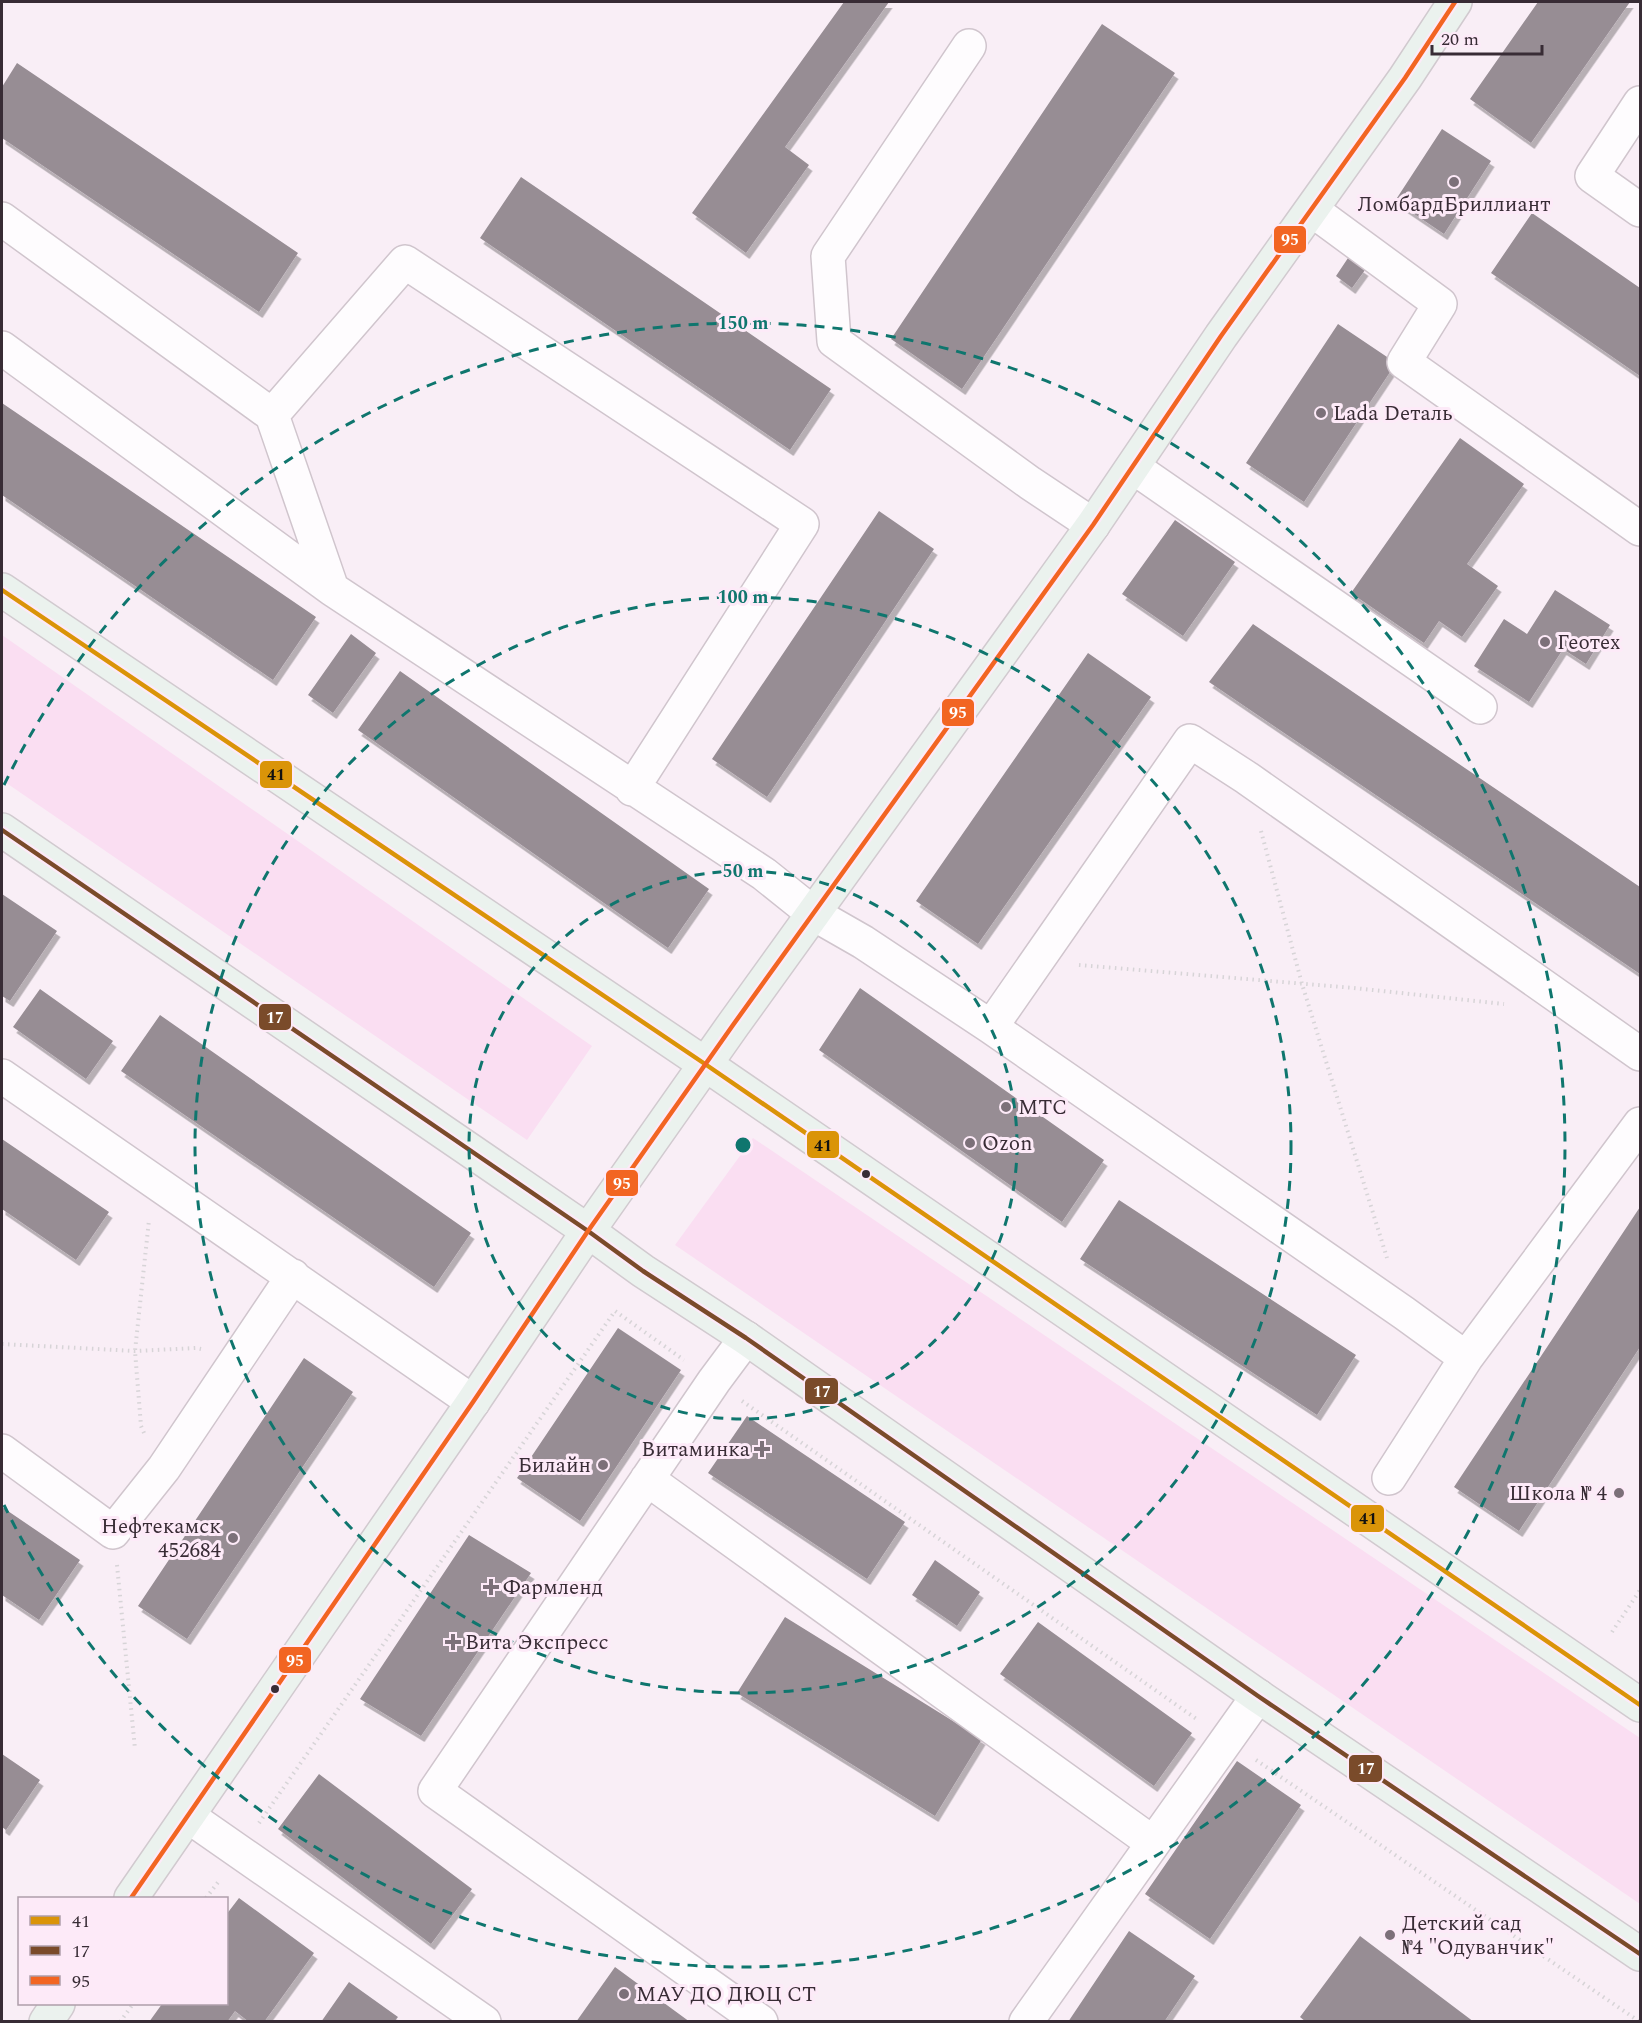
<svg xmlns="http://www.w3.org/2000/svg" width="1642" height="2023" font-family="Spectral,serif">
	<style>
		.green { fill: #fadef2 }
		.building { fill: #978d94; filter: url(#shadow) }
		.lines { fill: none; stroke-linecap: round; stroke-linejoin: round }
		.minor-casing { stroke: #d0c5cd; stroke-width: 36 }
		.major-casing { stroke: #d1cacf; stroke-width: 36 }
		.path { stroke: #d7d4d7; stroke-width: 4; stroke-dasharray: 1.5 4.5; stroke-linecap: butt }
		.minor { stroke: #fefcfe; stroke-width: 33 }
		.major { stroke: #ebf2ee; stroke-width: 33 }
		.bus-1-casing { stroke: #fdeaf8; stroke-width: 9 }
		.bus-2-casing { stroke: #fdeaf8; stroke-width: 9 }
		.bus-3-casing { stroke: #fdeaf8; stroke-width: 9 }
		.bus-1 { stroke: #da9408; stroke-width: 4.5 }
		.bus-2 { stroke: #7a4b2a; stroke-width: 4.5 }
		.bus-3 { stroke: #f26522; stroke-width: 4.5 }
		.ring { fill: none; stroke: #0f766e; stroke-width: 3; stroke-dasharray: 10 8 }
		.poi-dot { fill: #7c7079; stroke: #fdeaf8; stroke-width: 2 }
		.bus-dot { fill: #382c35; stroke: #fdeaf8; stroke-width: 2 }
		.labels { text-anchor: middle; stroke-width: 6; stroke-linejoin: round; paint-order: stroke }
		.poi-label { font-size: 21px; fill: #382c35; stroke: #fdeaf8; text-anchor: start }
		.centre { fill: #0f766e; stroke: #fdeaf8; stroke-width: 3 }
		.ring-label { font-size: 18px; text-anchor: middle; font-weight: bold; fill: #0f766e; stroke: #fdeaf8; stroke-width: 6; stroke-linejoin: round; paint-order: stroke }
		.line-badge { stroke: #fdeaf8; stroke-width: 2 }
		.badge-label { font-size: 16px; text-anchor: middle; font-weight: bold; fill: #fff }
		.pale-badge-label { font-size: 16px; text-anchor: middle; font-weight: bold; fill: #111 }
	</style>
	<defs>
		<filter id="shadow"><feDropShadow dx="3.5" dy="6" stdDeviation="0" flood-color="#0004"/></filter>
	</defs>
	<rect width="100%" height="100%" fill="#f9eef6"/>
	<path class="green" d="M2 635 592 1046 527 1140 2 780Z
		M753 1138 1640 1738V1904L675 1245Z"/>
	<path class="building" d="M844 2H889L785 147 809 165 746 253 692 213Z
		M1538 2H1630L1531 143 1470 99Z
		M1102 24 1175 73 962 389 891 339Z
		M17 63 298 253 259 312 2 138V87Z
		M1442 129 1491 161 1444 234 1395 201Z
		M521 177 831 389 790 450 480 238Z
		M1532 213 1640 288V376L1491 273Z
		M1348 258 1365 270 1352 288 1336 276Z
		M1338 324 1396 363 1304 502 1246 463Z
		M2 403 316 617 273 680 2 495Z
		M1460 438 1524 484 1467 564 1498 586 1462 637 1439 621 1424 643 1351 593Z
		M879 511 934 549 767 797 712 759Z
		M1175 520 1235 562 1183 636 1122 594Z
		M1555 590 1610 625 1586 664 1563 649 1529 702 1474 666 1504 619 1527 634Z
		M1253 624 1640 887V974L1209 682Z
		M351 634 376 653 333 713 308 695Z
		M1088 653 1151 697 978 944 916 901Z
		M400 671 709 889 668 948 358 730Z
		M2 894 57 931 10 1001 2 996Z
		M860 988 1104 1160 1062 1222 819 1050Z
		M40 989 113 1041 86 1079 13 1027Z
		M160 1015 471 1233 434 1287 121 1071Z
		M2 1139 109 1212 76 1260 2 1209Z
		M1119 1200 1356 1355 1317 1415 1080 1259Z
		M1640 1207V1347L1519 1531 1454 1487Z
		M618 1328 681 1370 580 1521 517 1478Z
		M304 1358 353 1392 187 1639 138 1606Z
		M747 1416 905 1522 867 1579 708 1473Z
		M2 1507 80 1560 39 1620 2 1595Z
		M469 1535 531 1573 421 1736 360 1699Z
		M935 1560 980 1592 957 1626 912 1595Z
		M785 1617 982 1739 935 1816 737 1693Z
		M1038 1622 1192 1733 1154 1786 1000 1674Z
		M2 1754 40 1780 6 1830 2 1827Z
		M1237 1761 1301 1805 1210 1939 1145 1894Z
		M319 1774 472 1889 431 1944 278 1829Z
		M239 1898 314 1953 264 2022H249L235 2011 227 2022H149L162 2004H226V1915Z
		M1129 1931 1195 1976 1164 2022H1068Z
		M1360 1936 1474 2022H1306L1300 2017Z
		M615 1967 690 2022H576Z
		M349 1982 398 2017 394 2022H321Z"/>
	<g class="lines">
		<defs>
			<path id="minor" d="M969 46 828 256 834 341 1030 483 1093 525
				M1640 103 1592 176 1640 210
				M1312 210 1440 304 1404 362 1640 529
				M2 219 272 415 332 589
				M2 348 332 589 764 874 814 914 863 942 991 1027 1404 1313 1466 1358
				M272 415 405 262 802 524 632 789
				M1133 467 1480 707
				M991 1027 1190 741 1247 778 1640 1054
				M2 1076 473 1402
				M746 1338 714 1381 435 1791 761 2022
				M2 1451 113 1532 164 1468 293 1276
				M1389 1478 1466 1358 1640 1124
				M647 1479 1153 1843
				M188 1816 484 2022
				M1026 2022 1258 1696"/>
			<path id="major" d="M2 590 705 1064 1640 1705
				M2 830 588 1231 643 1271 746 1338 1258 1696 1640 1954
				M131 1898 473 1402 588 1231 733 1025 1093 525 1221 336 1405 78 1455 2
				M46 2022 58 2004"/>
		</defs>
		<use href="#minor" class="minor-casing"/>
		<use href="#major" class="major-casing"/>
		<path class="path" d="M1261 831 1302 984 1387 1258
			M1079 965 1354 988 1504 1004
			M2 1344 135 1351 196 1348 201 1349
			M742 1401 1198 1720
			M144 1433 141 1426 135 1351 149 1220
			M117 1565 135 1749
			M1612 1632 1640 1590
			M1256 1760 1640 2022
			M259 1823 615 1311 684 1360
			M206 1898 219 1881
			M120 2022 133 2004"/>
		<use href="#minor" class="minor"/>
		<use href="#major" class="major"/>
		<defs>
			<path id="bus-1" d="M2 590 705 1064 1640 1705"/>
			<path id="bus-2" d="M2 830 588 1231 643 1271 746 1338 1258 1696 1640 1954"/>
			<path id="bus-3" d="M131 1898 473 1402 588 1231 733 1025 1093 525 1221 336 1405 78 1455 2"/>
		</defs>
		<use href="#bus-1" class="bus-1-casing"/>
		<use href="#bus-2" class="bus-2-casing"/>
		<use href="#bus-3" class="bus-3-casing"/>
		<use href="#bus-1" class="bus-1"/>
		<use href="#bus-2" class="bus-2"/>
		<use href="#bus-3" class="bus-3"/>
	</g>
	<g class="ring">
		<circle cx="743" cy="1145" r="274"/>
		<circle cx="743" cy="1145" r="548"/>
		<path d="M4 785A822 822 0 1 1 4 1505"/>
	</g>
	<g class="poi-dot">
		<circle cx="1454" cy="182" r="6"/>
		<circle cx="1321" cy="413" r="6"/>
		<circle cx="1545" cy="642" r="6"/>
		<circle cx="1006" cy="1107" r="6"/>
		<circle cx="970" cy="1143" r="6"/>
		<path d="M759 1440h6v6h6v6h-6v6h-6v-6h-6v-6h6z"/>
		<circle cx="603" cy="1465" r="6"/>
		<circle cx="1619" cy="1493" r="6"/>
		<circle cx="233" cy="1538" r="6"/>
		<path d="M488 1578h6v6h6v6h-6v6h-6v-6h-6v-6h6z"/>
		<path d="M450 1633h6v6h6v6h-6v6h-6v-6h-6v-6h6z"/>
		<circle cx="1390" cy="1935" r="6"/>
		<circle cx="624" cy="1994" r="6"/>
	</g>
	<g class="bus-dot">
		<circle cx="866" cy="1174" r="5"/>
		<circle cx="275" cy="1689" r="5"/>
	</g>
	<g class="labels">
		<g class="poi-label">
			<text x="1454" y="211" text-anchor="middle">ЛомбардБриллиант</text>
			<text x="1333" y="420">Lada Dеталь</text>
			<text x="1557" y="649">Геотех</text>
			<text x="1018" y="1114">МТС</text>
			<text x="982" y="1150">Ozon</text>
			<text x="750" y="1456" text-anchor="end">Витаминка</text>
			<text x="591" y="1472" text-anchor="end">Билайн</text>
			<text x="1607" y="1500" text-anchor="end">Школа № 4</text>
			<text x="221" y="1533" text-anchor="end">Нефтекамск<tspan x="221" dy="24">452684</tspan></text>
			<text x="503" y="1594">Фармленд</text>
			<text x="465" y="1649">Вита Экспресс</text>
			<text x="1402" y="1930">Детский сад<tspan x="1402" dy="24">№4 "Одуванчик"</tspan></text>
			<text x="636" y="2001">МАУ ДО ДЮЦ СТ</text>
		</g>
	</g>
	<circle cx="743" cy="1145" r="9" class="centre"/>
	<g class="ring-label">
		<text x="743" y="329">150 m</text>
		<text x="743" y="603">100 m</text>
		<text x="743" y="877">50 m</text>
	</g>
	<g class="line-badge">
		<rect x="1273" y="225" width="34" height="29" rx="6" fill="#f26522"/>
		<rect x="941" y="698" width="34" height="29" rx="6" fill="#f26522"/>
		<rect x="259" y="760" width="34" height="29" rx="6" fill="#da9408"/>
		<rect x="258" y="1003" width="34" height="28" rx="6" fill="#7a4b2a"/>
		<rect x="806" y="1130" width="34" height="29" rx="6" fill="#da9408"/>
		<rect x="605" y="1169" width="34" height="28" rx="6" fill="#f26522"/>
		<rect x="804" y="1377" width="35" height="28" rx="6" fill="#7a4b2a"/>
		<rect x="1350" y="1504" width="35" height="29" rx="6" fill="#da9408"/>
		<rect x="278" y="1646" width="34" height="28" rx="6" fill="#f26522"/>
		<rect x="1348" y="1754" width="35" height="29" rx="6" fill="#7a4b2a"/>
	</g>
	<g class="badge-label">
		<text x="1290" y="245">95</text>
		<text x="958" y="718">95</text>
		<text x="275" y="1023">17</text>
		<text x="622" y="1189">95</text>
		<text x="822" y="1397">17</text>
		<text x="295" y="1666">95</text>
		<text x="1366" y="1774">17</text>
	</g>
	<g class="pale-badge-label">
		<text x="276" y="780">41</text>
		<text x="823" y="1151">41</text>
		<text x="1368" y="1524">41</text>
	</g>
	<rect width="1642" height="2023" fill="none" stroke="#382c35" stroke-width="6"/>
	<rect x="18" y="1897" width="210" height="108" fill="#fdeaf8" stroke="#ae9eaa" stroke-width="1.5"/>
	<rect x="30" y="1916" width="30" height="9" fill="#da9408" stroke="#ae9eaa" stroke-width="1.5"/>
	<text x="72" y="1927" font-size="18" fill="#382c35">41</text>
	<rect x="30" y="1946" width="30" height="9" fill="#7a4b2a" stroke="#ae9eaa" stroke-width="1.5"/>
	<text x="72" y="1957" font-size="18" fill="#382c35">17</text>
	<rect x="30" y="1976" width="30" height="9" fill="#f26522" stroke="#ae9eaa" stroke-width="1.5"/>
	<text x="72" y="1987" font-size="18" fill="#382c35">95</text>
	<path d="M1432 45v9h110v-9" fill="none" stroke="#382c35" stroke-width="3"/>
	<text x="1441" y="45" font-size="18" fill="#382c35" stroke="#fdeaf8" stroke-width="4.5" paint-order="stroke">20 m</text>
</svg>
